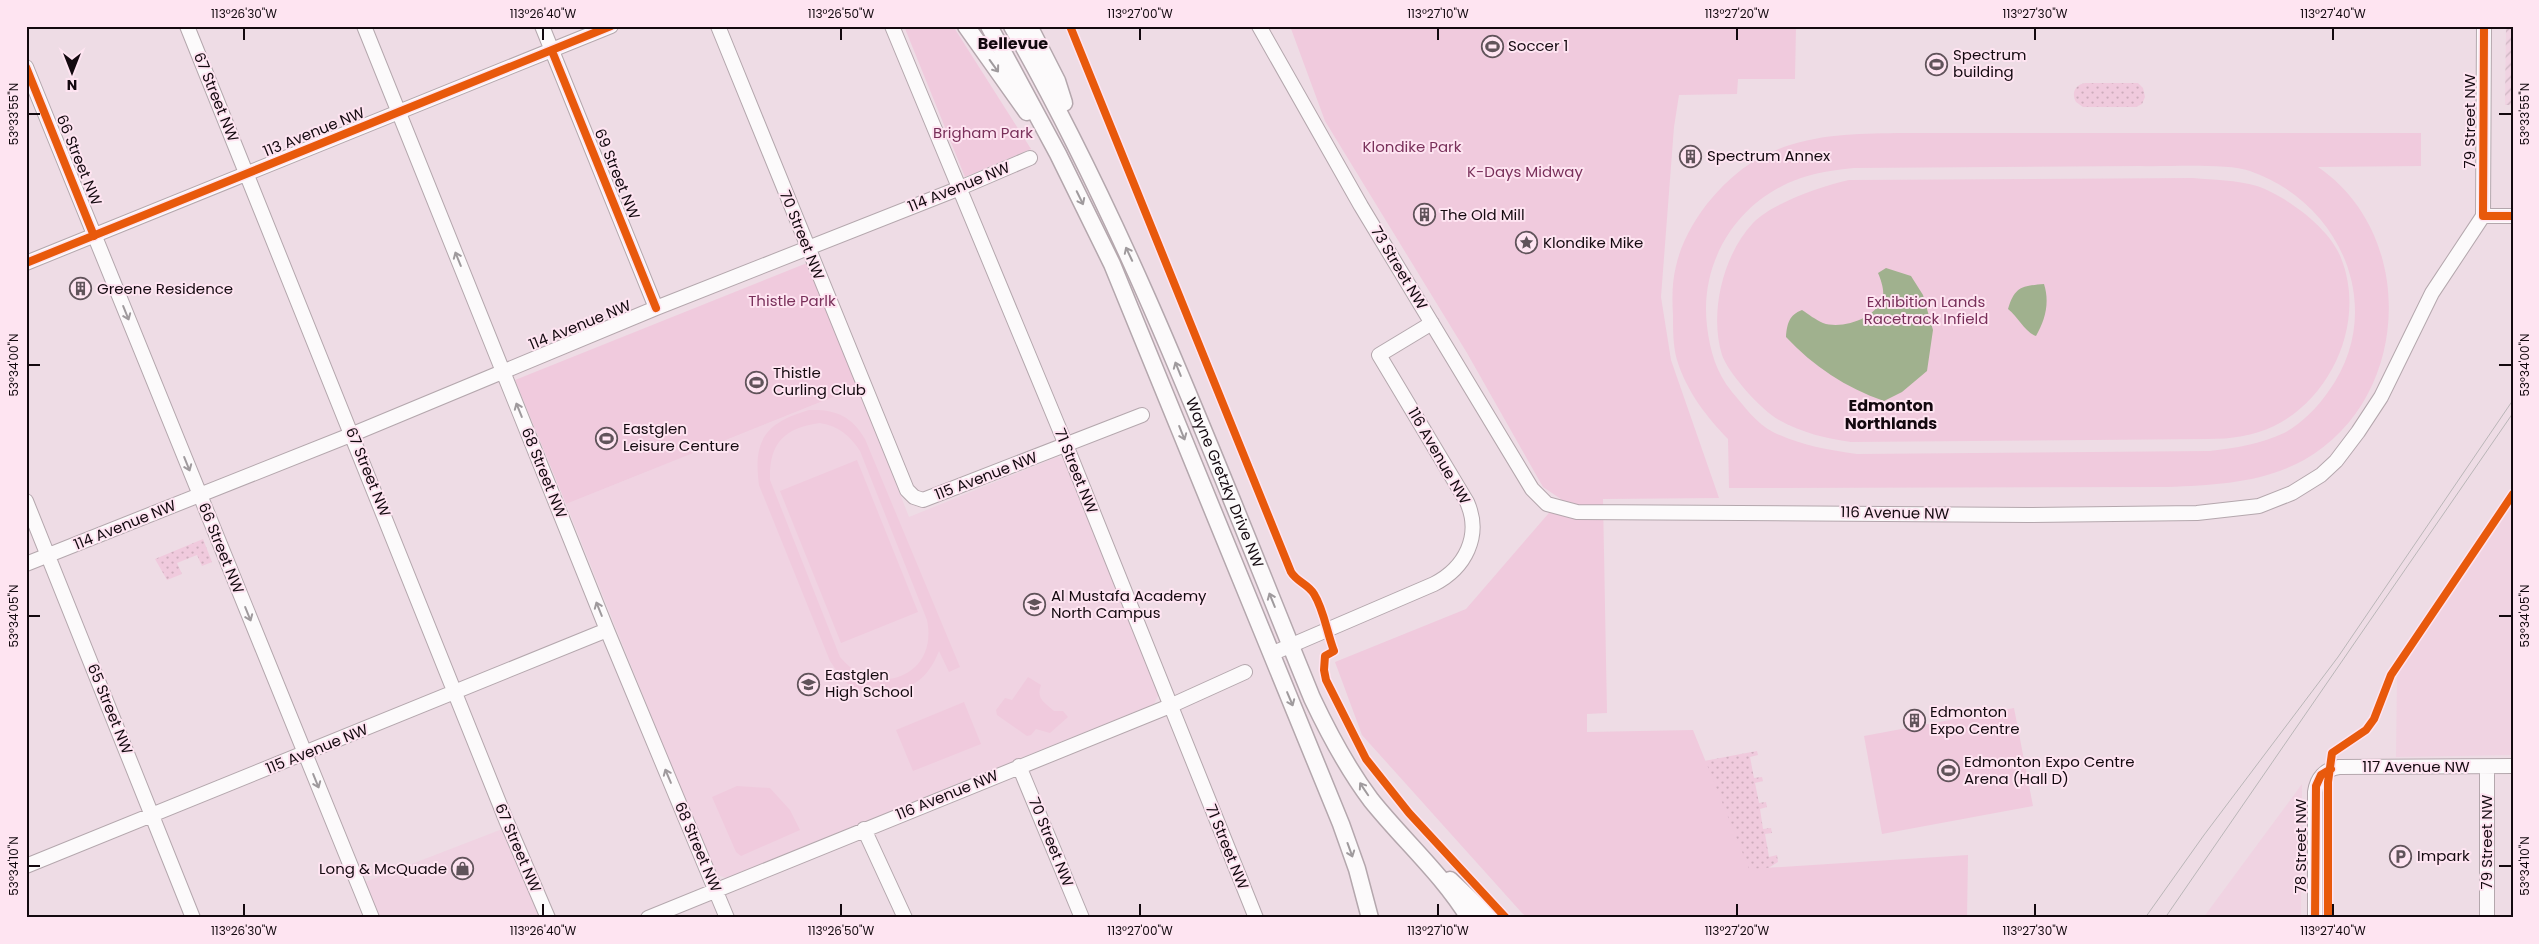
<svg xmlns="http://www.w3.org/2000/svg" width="2539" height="944" font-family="Poppins,sans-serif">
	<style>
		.built { fill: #f0d3e2 }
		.industrial { fill: url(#industrial-furrows) }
		.grass { fill: url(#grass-dots) }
		.park { fill: #f0cadd; fill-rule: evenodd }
		.water { fill: #a0b18e }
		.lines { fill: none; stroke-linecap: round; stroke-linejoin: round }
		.minor-casing { stroke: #b4a7ad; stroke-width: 16 }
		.major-casing { stroke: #b4a7ad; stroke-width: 19 }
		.minor { stroke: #fcfafb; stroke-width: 14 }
		.major { stroke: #fcfafb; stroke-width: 16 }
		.tram { stroke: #bab6b8; stroke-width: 1 }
		.cycleway-casing { stroke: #fee4f1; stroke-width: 11 }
		.cycleway { stroke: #e8590c; stroke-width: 8 }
		.oneway { stroke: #9f9a9d }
		.ticks { fill: none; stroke: #13090f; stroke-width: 2 }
		.labels { text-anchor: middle; stroke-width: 4; stroke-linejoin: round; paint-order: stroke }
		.poi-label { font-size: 15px; fill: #13090f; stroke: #fee4f1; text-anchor: start }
		.street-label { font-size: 15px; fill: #13090f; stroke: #fee4f1 }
		.park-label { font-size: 15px; fill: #79305a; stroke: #fee4f1 }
		.neighbourhood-label { font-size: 16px; font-weight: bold; fill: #13090f; stroke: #fee4f1 }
		.neatline { fill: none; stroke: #13090f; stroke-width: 2 }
		.ticks-label { font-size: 12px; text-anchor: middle; fill: #13090f }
	</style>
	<defs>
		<pattern id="industrial-furrows" width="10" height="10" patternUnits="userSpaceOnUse" patternTransform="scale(1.25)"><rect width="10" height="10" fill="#f0d3e2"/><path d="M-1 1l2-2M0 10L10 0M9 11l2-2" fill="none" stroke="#cdb4c1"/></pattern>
		<pattern id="grass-dots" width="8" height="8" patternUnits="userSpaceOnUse" patternTransform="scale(1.25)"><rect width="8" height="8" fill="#f0cadd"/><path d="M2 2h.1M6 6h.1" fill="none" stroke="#cdacbc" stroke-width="1.8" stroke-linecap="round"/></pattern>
	</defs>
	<rect width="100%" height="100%" fill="#eedce5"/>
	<path class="built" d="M858 387 909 517 1057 457 1064 458 1159 694 1154 704 726 878 715 874 566 504Z
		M2513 504V755L2396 757 2397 675Z
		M2302 784 2301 918H2203Z
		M505 828 542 918H379L365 882Z"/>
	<path class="industrial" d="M2506 26H2513V105H2505Z"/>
	<path class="grass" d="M2085 83H2138L2143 88 2145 97 2142 104 2136 107H2083L2076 102C2071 93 2075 85 2085 83Z
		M203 539 212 562 202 566 197 555 177 563 182 574 167 580 155 559Z
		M1757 751 1758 755 1750 757 1754 778 1762 777 1763 781 1755 783 1759 803 1766 802 1767 807 1760 809 1763 829 1771 828 1772 833 1765 834 1769 857 1777 855 1778 862 1752 878 1704 761Z"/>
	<path class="park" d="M904 26H953L1031 149 965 177Z
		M1290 26H1796L1795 79H1738L1737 94 1679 95 1674 127 1661 297 1671 360 1719 498 1603 499 1607 713 1587 714V732L1693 730 1749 869 1968 855 1967 918H1528L1522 913 1362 735 1335 662 1466 609 1561 499 1543 487 1467 353 1325 121Z
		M1897 133H2421V166L2318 167C2418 235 2411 400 2304 460 2262 483 2215 485 2168 487L1729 488 1728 439C1706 416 1687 392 1677 360 1673 346 1673 330 1673 315 1672 299 1672 282 1676 266 1686 222 1724 176 1763 156 1806 134 1851 134 1897 133ZM2140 166C2168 167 2226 163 2250 171 2342 203 2388 310 2328 392 2317 408 2301 424 2284 433 2261 444 2235 448 2210 451L1857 454C1827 450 1800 445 1773 432 1757 424 1743 405 1732 392 1716 372 1710 351 1707 326 1699 260 1739 199 1801 178 1818 172 1836 170 1854 168Z
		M2193 178C2214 180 2236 180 2257 186 2286 196 2330 228 2341 258 2366 320 2333 397 2274 426 2253 436 2231 439 2208 439L1851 442C1825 438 1802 433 1779 420 1762 411 1728 373 1722 355 1709 313 1723 255 1753 223 1772 203 1822 186 1849 180Z
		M807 263 858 387 566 504 515 380Z
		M809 410C835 409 852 416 865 439L960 667 949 672 939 651C936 658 933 665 928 671 914 691 878 699 856 689 844 684 837 671 830 661L759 485C753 440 765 423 809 410ZM820 423C839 426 850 436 860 451L927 620C939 677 875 700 840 657L770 480C769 443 784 428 820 423Z
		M857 460 918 612 841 643 780 491Z
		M1028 677 1041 685C1036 699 1044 702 1054 711H1063L1068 717 1050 733 1036 729 1031 735 1027 736 997 715 996 710 1005 698 1012 700Z
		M964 702 981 744 913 771 896 730Z
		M2014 708 2033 806 1882 834 1864 736Z
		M737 786 770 788 790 810 800 830 741 856 736 852 712 797Z"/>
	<path class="water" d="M1886 268 1911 276 1923 295 1933 330 1927 371 1902 392 1884 401C1846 388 1813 366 1786 337 1787 324 1789 315 1802 310 1808 314 1816 320 1823 323 1842 330 1878 318 1883 296 1884 289 1881 280 1878 273Z
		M2044 284C2050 303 2045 320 2036 336 2025 332 2018 317 2008 309 2015 286 2022 286 2044 284Z"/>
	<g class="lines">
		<defs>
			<path id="minor" d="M187 26 506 820 548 918
				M364 26 607 630 727 918
				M542 26 656 308
				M718 26 907 490 914 497 923 500 1142 415
				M892 26 1066 445 1256 918
				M1259 26 1361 206 1532 489 1547 504 1577 512 2028 515 2197 513 2259 506 2292 493 2321 475 2336 461 2358 432 2381 397 2432 293 2483 216 2484 26
				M26 67 372 918
				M2483 216H2513
				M26 263 611 26
				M26 501 193 918
				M26 564 353 434 656 308 960 188 1030 158
				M1271 654 1434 584C1465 568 1482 536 1467 502L1379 355 1432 323
				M1019 766 1082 918
				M2487 767V918
				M864 829 905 918
				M26 866 607 630
				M648 918 1170 706 1245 672
				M2315 918V792C2317 778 2325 769 2339 767L2513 766"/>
			<g id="major">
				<path d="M966 26 1027 112"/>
				<path d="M989 26 1058 154 1112 264 1341 824 1357 869 1370 918"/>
				<path id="s1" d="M1012 26C1134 240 1219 471 1312 698 1329 734 1347 768 1371 800 1403 840 1442 874 1469 918"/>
				<path d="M1029 26 1057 81 1064 103"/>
				<path d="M1450 880 1490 918"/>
			</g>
		</defs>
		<use href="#minor" class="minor-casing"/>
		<use href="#major" class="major-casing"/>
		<use href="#minor" class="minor"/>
		<use href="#major" class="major"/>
		<path class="tram" d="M2145 918 2204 835 2338 657 2513 400
			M2165 918 2513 413"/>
		<defs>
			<path id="cycleway" d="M1070 26 1291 572C1297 582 1308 584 1314 594 1324 610 1327 633 1334 651L1325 656 1324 670 1326 680 1366 759 1409 813 1506 918
				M2484 26 2483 216H2513
				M552 51 656 308
				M26 67 94 236
				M26 263 611 26
				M2315 918 2316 786 2321 775 2331 769
				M2328 918V782L2332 753 2366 730 2374 719 2391 675 2513 494"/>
		</defs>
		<use href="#cycleway" class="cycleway-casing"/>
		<use href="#cycleway" class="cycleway"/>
	</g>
	<defs><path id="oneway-shaft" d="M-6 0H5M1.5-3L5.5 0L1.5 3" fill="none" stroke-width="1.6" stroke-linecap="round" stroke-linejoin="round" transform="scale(1.25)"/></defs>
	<g class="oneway">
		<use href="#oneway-shaft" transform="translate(994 66) rotate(54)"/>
		<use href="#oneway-shaft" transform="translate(1080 198) rotate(64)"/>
		<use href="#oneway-shaft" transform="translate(1129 254) rotate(-115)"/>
		<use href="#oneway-shaft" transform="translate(458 259) rotate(-112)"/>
		<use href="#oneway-shaft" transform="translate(126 313) rotate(68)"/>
		<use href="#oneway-shaft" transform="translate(1178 369) rotate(-112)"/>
		<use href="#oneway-shaft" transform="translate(519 410) rotate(-112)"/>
		<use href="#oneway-shaft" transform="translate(1182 433) rotate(68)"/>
		<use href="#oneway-shaft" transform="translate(187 464) rotate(68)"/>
		<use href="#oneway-shaft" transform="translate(1272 600) rotate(-112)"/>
		<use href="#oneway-shaft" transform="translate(599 609) rotate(-112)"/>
		<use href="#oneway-shaft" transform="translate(248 614) rotate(68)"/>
		<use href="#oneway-shaft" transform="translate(1290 699) rotate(67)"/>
		<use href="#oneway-shaft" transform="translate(668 776) rotate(-113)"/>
		<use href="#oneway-shaft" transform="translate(316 781) rotate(68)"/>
		<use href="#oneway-shaft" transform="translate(1364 789) rotate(-124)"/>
		<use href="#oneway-shaft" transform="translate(1350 850) rotate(70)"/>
	</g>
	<path class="ticks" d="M244 28V40M543 28V40M841 28V40M1140 28V40M1438 28V40M1737 28V40M2035 28V40M2333 28V40M28 114H40M2499 114H2512M28 365H40M2499 365H2512M28 616H40M2499 616H2512M28 866H40M2499 866H2512M244 904V916M543 904V916M841 904V916M1140 904V916M1438 904V916M1737 904V916M2035 904V916M2333 904V916"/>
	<defs>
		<symbol id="stadium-ring" viewBox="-11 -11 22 22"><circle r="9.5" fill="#fee4f1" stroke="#60535a" stroke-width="1.5"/><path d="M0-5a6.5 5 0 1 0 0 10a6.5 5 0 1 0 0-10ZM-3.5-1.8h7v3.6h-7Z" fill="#60535a"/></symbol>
		<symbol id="building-ring" viewBox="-11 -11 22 22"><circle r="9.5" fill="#fee4f1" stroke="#60535a" stroke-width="1.5"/><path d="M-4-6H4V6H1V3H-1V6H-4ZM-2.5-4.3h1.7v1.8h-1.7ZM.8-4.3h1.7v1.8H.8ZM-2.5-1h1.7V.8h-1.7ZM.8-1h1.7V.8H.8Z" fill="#60535a"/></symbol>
		<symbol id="sight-ring" viewBox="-11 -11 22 22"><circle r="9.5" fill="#fee4f1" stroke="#60535a" stroke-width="1.5"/><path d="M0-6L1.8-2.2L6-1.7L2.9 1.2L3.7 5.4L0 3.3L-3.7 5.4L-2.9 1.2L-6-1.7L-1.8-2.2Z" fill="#60535a"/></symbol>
		<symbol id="school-ring" viewBox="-11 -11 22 22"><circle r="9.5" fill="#fee4f1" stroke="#60535a" stroke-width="1.5"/><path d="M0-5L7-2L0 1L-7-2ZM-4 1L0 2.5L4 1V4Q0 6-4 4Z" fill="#60535a"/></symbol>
		<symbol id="parking-ring" viewBox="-11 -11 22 22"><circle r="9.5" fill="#fee4f1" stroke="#60535a" stroke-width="1.5"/><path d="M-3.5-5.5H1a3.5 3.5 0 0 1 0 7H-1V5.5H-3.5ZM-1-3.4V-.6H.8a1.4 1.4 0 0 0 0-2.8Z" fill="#60535a"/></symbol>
		<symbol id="shop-ring" viewBox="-11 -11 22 22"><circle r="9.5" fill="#fee4f1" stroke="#60535a" stroke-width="1.5"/><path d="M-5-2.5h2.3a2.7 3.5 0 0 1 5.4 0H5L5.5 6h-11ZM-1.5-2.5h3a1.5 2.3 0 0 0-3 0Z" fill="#60535a"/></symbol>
	</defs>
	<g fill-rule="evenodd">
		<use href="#stadium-ring" x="1480" y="34" width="25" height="25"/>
		<use href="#stadium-ring" x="1924" y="52" width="25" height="25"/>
		<use href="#building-ring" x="1678" y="144" width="25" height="25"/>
		<use href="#building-ring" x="1412" y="202" width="25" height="25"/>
		<use href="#sight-ring" x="1514" y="230" width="25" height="25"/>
		<use href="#building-ring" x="68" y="276" width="25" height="25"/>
		<use href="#stadium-ring" x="744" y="370" width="25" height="25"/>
		<use href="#stadium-ring" x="594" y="426" width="25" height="25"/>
		<use href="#school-ring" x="1022" y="592" width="25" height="25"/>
		<use href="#school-ring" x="796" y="672" width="25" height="25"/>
		<use href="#building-ring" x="1902" y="708" width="25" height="25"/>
		<use href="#stadium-ring" x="1936" y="758" width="25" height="25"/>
		<use href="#parking-ring" x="2388" y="844" width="25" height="25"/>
		<use href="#shop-ring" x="450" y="856" width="25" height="25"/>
	</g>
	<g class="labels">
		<g class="poi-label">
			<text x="1508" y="51">Soccer 1</text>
			<text x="1953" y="60">Spectrum<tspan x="1953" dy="17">building</tspan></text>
			<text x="1707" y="161">Spectrum Annex</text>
			<text x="1440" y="220">The Old Mill</text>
			<text x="1543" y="248">Klondike Mike</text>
			<text x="97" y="294">Greene Residence</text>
			<text x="773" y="378">Thistle<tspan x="773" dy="17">Curling Club</tspan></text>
			<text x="623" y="434">Eastglen<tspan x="623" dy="17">Leisure Centure</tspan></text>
			<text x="1051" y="601">Al Mustafa Academy<tspan x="1051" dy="17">North Campus</tspan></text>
			<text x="825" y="680">Eastglen<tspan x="825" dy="17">High School</tspan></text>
			<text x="1930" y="717">Edmonton<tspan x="1930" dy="17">Expo Centre</tspan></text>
			<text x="1964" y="767">Edmonton Expo Centre<tspan x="1964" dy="17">Arena (Hall D)</tspan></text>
			<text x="2417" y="861">Impark</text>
			<text x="447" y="874" text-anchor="end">Long &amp; McQuade</text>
		</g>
		<g class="street-label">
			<text transform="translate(216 97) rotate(68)" y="5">67 Street NW</text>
			<text transform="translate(2470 121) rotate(-90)" y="5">79 Street NW</text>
			<text transform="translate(314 132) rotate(-22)" y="5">113 Avenue NW</text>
			<text transform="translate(79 160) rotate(68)" y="5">66 Street NW</text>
			<text transform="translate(617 174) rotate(68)" y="5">69 Street NW</text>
			<text transform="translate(959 187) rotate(-22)" y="5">114 Avenue NW</text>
			<text transform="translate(802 235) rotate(68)" y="5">70 Street NW</text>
			<text transform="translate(1399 268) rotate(59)" y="5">73 Street NW</text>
			<text transform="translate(580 325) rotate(-22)" y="5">114 Avenue NW</text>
			<text transform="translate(1439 456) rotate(60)" y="5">116 Avenue NW</text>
			<text transform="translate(1076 471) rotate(68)" y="5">71 Street NW</text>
			<text transform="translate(368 472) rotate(68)" y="5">67 Street NW</text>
			<text transform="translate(544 473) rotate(68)" y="5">68 Street NW</text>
			<text transform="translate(986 476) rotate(-21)" y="5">115 Avenue NW</text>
			<text dy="5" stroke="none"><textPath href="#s1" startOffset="504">Wayne Gretzky Drive NW</textPath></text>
			<text transform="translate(1895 513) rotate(1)" y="5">116 Avenue NW</text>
			<text transform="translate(125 525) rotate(-22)" y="5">114 Avenue NW</text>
			<text transform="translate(221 548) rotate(68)" y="5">66 Street NW</text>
			<text transform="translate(110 709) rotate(68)" y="5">65 Street NW</text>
			<text transform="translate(317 749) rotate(-22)" y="5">115 Avenue NW</text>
			<text x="2416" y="772">117 Avenue NW</text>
			<text transform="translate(947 795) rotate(-22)" y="5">116 Avenue NW</text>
			<text transform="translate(1051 842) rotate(68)" y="5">70 Street NW</text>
			<text transform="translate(2487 842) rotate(-90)" y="5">79 Street NW</text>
			<text transform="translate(2301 846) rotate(-90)" y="5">78 Street NW</text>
			<text transform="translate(698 847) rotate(67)" y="5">68 Street NW</text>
			<text transform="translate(1227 847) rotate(68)" y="5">71 Street NW</text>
			<text transform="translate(518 848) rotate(67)" y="5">67 Street NW</text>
		</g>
		<g class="park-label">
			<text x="983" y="138">Brigham Park</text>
			<text x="1412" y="152">Klondike Park</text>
			<text x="1525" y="177">K-Days Midway</text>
			<text x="792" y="306">Thistle Parlk</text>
			<text x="1926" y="307">Exhibition Lands<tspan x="1926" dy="17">Racetrack Infield</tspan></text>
		</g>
		<g class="neighbourhood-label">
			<text x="1013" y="49">Bellevue</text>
			<text x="1891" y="411">Edmonton<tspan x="1891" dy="18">Northlands</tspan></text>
		</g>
	</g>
	<rect width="2539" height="944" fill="none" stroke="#fee4f1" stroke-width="55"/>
	<g transform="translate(72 72) rotate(180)" stroke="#fee4f1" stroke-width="4" paint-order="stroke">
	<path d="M0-4L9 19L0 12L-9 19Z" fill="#13090f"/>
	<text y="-8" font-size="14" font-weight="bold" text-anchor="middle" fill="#13090f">N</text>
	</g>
	<rect x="28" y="28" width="2484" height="888" class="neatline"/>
	<g class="ticks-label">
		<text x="244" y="18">113°26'30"W</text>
		<text x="543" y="18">113°26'40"W</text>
		<text x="841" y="18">113°26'50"W</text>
		<text x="1140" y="18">113°27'00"W</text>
		<text x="1438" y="18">113°27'10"W</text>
		<text x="1737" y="18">113°27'20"W</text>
		<text x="2035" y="18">113°27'30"W</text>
		<text x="2333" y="18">113°27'40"W</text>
		<text transform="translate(2525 114) rotate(-90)" y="4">53°33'55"N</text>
		<text transform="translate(14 114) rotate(-90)" y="4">53°33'55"N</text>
		<text transform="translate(2525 365) rotate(-90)" y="4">53°34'00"N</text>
		<text transform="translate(14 365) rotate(-90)" y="4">53°34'00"N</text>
		<text transform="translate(2525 616) rotate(-90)" y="4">53°34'05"N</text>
		<text transform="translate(14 616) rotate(-90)" y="4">53°34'05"N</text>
		<text transform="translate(2525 866) rotate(-90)" y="4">53°34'10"N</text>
		<text transform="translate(14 866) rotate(-90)" y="4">53°34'10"N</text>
		<text x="244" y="935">113°26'30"W</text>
		<text x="543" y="935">113°26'40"W</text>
		<text x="841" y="935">113°26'50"W</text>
		<text x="1140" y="935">113°27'00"W</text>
		<text x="1438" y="935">113°27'10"W</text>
		<text x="1737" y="935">113°27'20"W</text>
		<text x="2035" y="935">113°27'30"W</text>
		<text x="2333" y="935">113°27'40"W</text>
	</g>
</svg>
